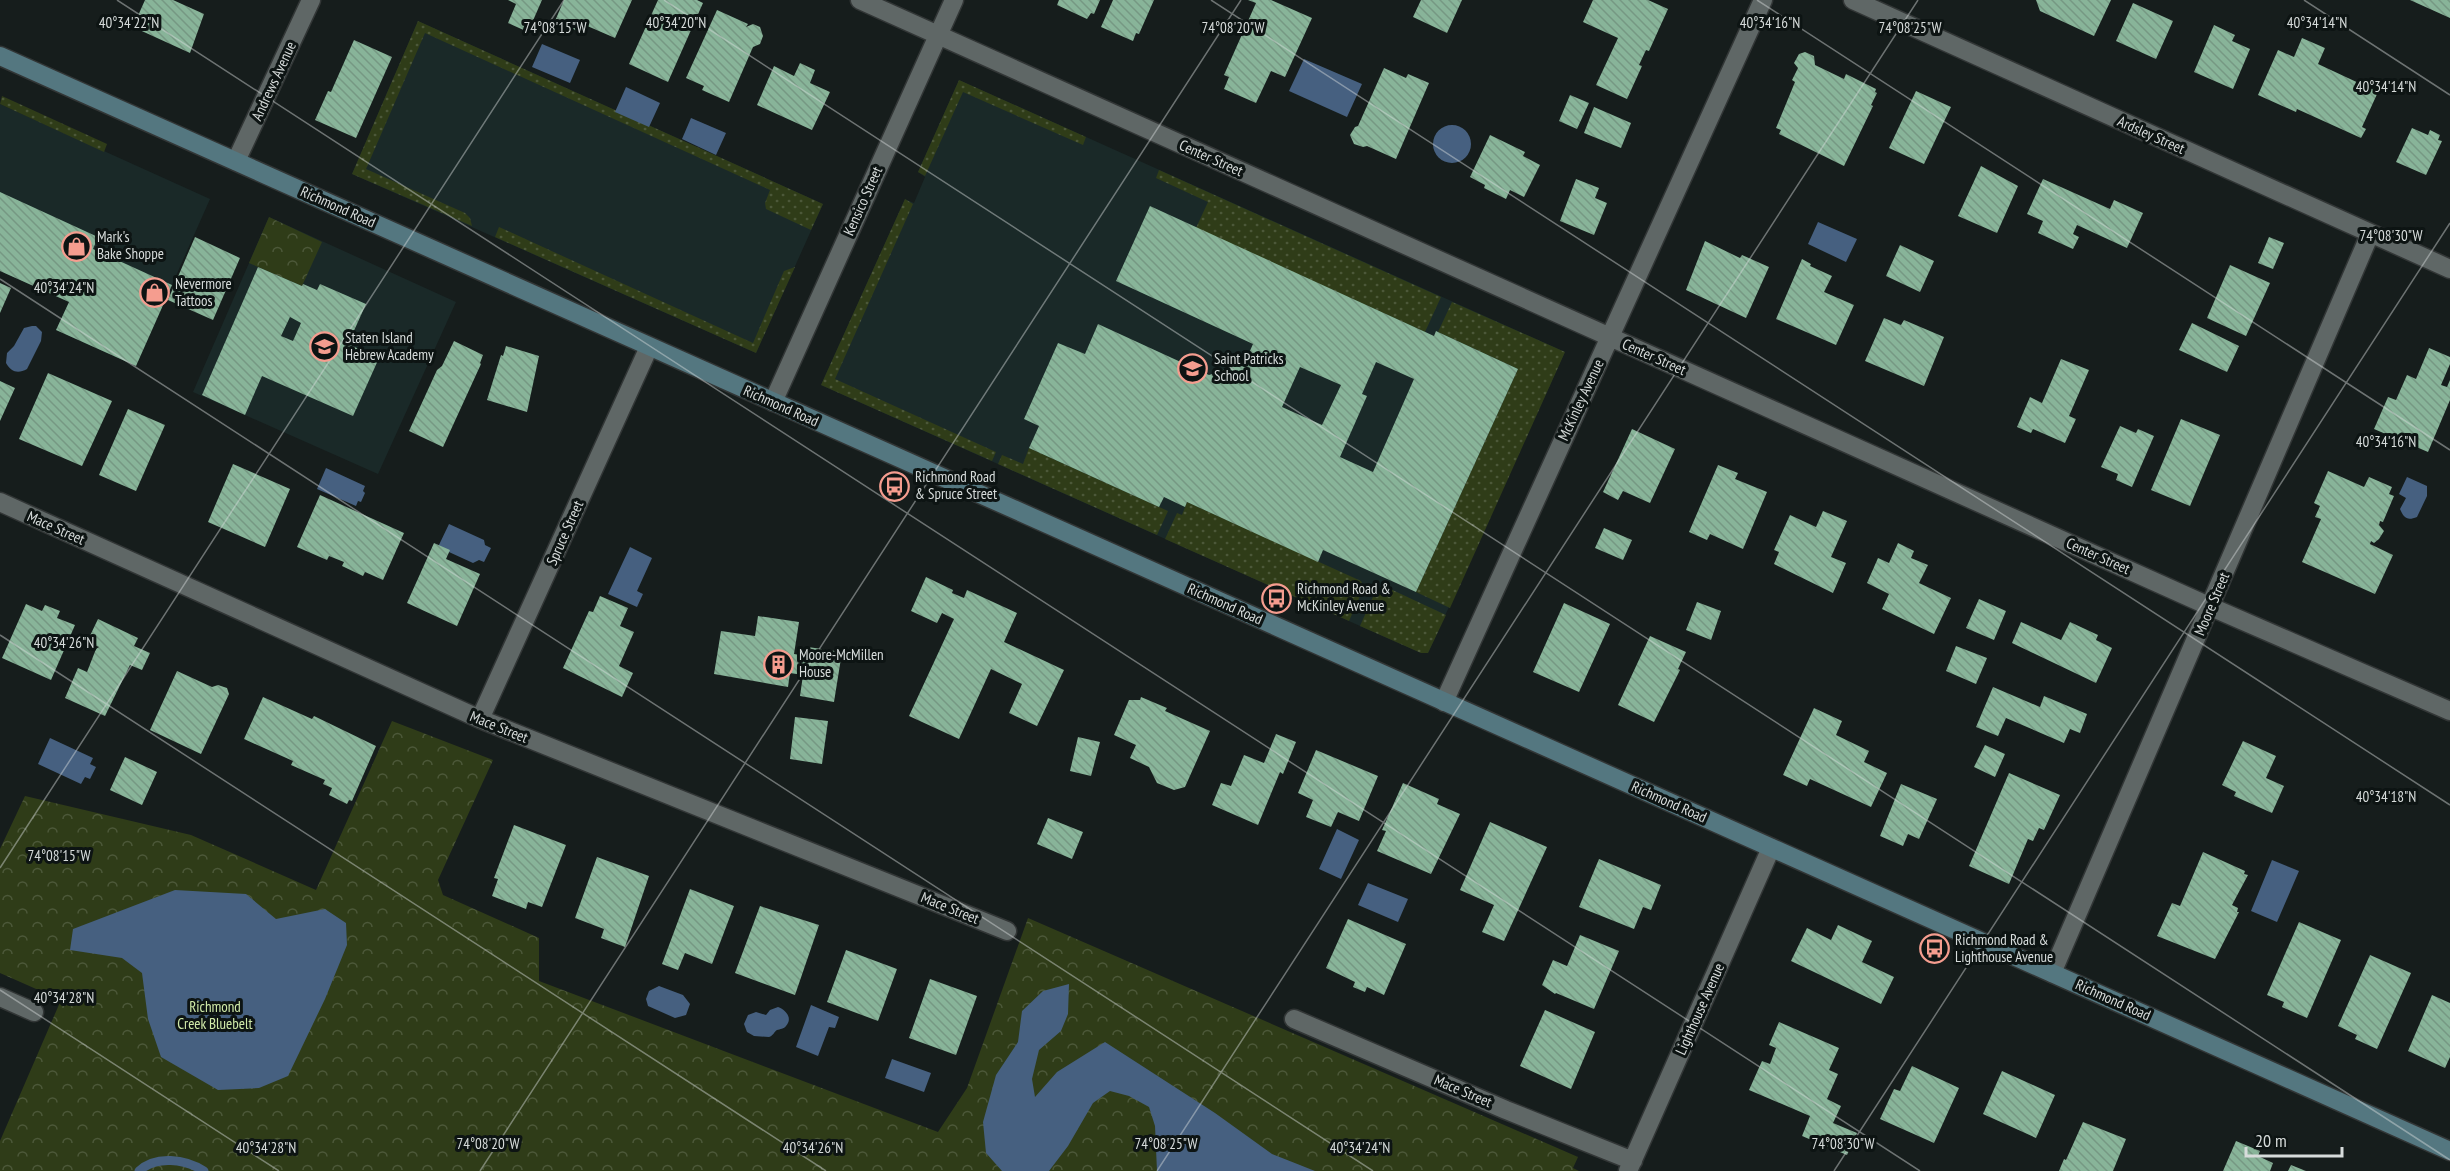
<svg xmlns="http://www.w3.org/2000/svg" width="2450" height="1171" font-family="'PT Sans Narrow',sans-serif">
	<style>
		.built { fill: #1a2928 }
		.grass { fill: url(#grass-dots) }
		.park { fill: url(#park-crowns) }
		.water { fill: #466080 }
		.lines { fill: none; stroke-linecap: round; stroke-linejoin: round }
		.stream { stroke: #466080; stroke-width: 9 }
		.building { fill: url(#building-back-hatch); fill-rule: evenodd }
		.street-casing { stroke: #323636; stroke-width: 21 }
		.secondary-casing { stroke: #323636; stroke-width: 21 }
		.street { stroke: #5f6766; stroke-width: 18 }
		.secondary { stroke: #547780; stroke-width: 18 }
		.ticks { fill: none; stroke: #d7dcdb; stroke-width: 1.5; stroke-opacity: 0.45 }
		.labels { text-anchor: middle; stroke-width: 6; stroke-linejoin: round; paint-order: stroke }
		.street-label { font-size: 15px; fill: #d7dcdb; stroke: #0d1413 }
		.poi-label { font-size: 15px; fill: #d7dcdb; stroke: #0d1413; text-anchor: start }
		.park-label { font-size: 15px; fill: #d0eaa9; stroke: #0d1413 }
		.ticks-label { font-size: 15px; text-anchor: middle; fill: #d7dcdb; stroke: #0d1413; stroke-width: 6; stroke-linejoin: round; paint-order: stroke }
	</style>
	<defs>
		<pattern id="grass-dots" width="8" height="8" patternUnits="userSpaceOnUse" patternTransform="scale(1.5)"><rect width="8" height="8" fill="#2f3c18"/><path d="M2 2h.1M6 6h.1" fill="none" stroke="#4c5839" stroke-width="1.8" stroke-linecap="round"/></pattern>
		<pattern id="park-crowns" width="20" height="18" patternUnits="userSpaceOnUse" patternTransform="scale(1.5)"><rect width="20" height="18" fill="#2f3c18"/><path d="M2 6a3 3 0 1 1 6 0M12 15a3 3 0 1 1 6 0" fill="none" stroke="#4c5839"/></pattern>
		<pattern id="building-back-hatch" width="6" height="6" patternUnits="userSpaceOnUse" patternTransform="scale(1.5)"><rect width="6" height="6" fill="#88b499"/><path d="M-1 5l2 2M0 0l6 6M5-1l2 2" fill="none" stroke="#769883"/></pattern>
	</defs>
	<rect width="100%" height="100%" fill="#161d1c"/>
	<path class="built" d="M418 21 823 204 756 353 352 174Z
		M959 80 1565 352 1428 653H1421L1360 626 821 385 905 199 914 203 925 177 918 172Z
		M0 104 210 199 136 366 56 330 69 302 0 271Z
		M269 217 456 302 378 474 193 392Z"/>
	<path class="grass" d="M418 21 823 204 811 230 766 209 765 203 770 190 425 33 366 169 465 213 470 218 472 226 352 174Z
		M959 80 1086 137 1083 145 963 92 925 176 918 172Z
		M2 96 107 144 104 152 0 104Z
		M1159 170 1441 297 1425 332 1196 228 1208 202 1156 178Z
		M905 199 913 204 835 379 996 452 992 461 821 385Z
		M499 227 753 343 784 271 795 267 756 353 495 237Z
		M1452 302 1565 352 1450 608 1416 592 1518 369 1438 332Z
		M1029 448 1168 511 1157 535 998 464 1002 455 1023 464Z
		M1187 502 1361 581 1364 587 1349 621 1165 539 1177 513 1182 515Z
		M1386 587 1446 615 1428 653H1421L1360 626 1376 590Z"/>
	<path class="park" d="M269 217 322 242 302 286 249 263Z
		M392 721 493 760 438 880 443 895 539 938V981L938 1132 967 1088 1028 918 1578 1157 1573 1168 1579 1171H0V1141L61 1000 0 973V849L25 796 191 835 316 890Z"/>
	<path class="water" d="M542 44 580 60 570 83 532 67Z
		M1304 59 1362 84 1347 117 1289 91Z
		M626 87 660 103 649 127 615 112Z
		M691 118 726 133 716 155 682 139Z
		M1433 144a19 19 0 1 1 38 0a19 19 0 1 1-38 0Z
		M1818 222 1857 239 1846 262 1808 244Z
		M32 326H36L42 332 41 341 27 369C18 374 11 372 6 363L7 353 14 346 24 328Z
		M326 468 365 486 363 491 365 493 361 502 358 501 356 506 317 489Z
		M2407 477 2427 486V496L2417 517C2407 521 2404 518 2400 509L2406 498 2399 494Z
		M449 524 484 540 485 545 491 548 484 562 479 560 473 563 438 547Z
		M630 547 652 558 637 591 643 594 637 607 608 594Z
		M50 738 93 758 90 764 96 767 90 779 85 777 81 784 38 764Z
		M1337 829 1359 840 1341 879 1319 869Z
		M2272 860 2299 871 2277 922 2251 911Z
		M1368 883 1408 899 1398 922 1358 905Z
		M175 890 246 894 276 919 325 909 346 923 347 945 325 999 288 1076 259 1088 218 1090 161 1057 148 1019 142 973 122 958 70 950 73 929Z
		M1069 984 1068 1014 1061 1031 1039 1050 1032 1079 1035 1097 1057 1072 1105 1042 1215 1113 1272 1154 1315 1171H1157L1155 1126 1149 1107 1129 1096 1110 1091 1093 1103 1068 1146 1049 1171H1002L986 1153 983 1122 996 1075 1018 1042 1022 1011 1043 991Z
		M659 986 683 995 690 1004 686 1015 675 1018 648 1006 646 999 649 991Z
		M811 1005 839 1017 835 1028 829 1027 818 1056 796 1047Z
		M778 1007C786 1010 793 1018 786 1026 784 1029 780 1029 777 1030 774 1032 773 1036 769 1037L754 1036 747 1032 744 1024 748 1015 756 1012 766 1015 770 1010Z
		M892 1059 931 1073 924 1092 885 1078Z"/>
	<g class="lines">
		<path class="stream" d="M139 1171C156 1155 185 1159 204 1171"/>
	</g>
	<path class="building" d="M145 0H173L204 14 190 53 133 27Z
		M508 0H542L528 32 508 23 516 4Z
		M564 0H632L615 38 585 25 582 33 555 21Z
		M658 0H697L703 3 668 82 629 64Z
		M1059 0H1100L1094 14 1091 13 1087 19 1057 5Z
		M1113 0H1154L1139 34 1136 33 1133 41 1101 27Z
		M1248 0H1271L1312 18 1285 77 1271 71 1256 103 1224 89 1229 77 1224 75 1256 3Z
		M1421 0H1462L1447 33 1413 17Z
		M1593 0H1648L1668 9 1649 51 1646 50 1639 65 1642 66 1627 99 1596 85 1618 38 1583 22Z
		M2036 0H2111L2094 36 2040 11Z
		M2410 0H2450V18Z
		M2133 3 2173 21 2156 59 2116 41Z
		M717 10 748 24 746 27 753 24 760 27 763 36 760 44 753 47 729 102 702 90 704 86 686 78Z
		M2214 25 2235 35 2232 41 2250 49 2233 89 2194 72Z
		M2302 38 2325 48 2318 64 2378 92 2362 127 2366 129 2361 138 2297 109 2296 112 2258 95 2278 50 2294 57Z
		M354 40 392 57 356 138 315 120 328 91 331 92Z
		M1805 52 1814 56 1815 65 1844 79 1846 74 1876 89 1875 92 1877 93 1871 105 1873 106 1844 166 1779 134 1781 130 1776 128 1795 82 1792 80 1798 68 1794 63 1799 54Z
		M800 63 815 70 810 83 830 92 812 130 757 105 774 66 794 76Z
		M1384 68 1406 78 1408 74 1429 83 1396 159 1367 146 1363 147 1354 144 1350 135 1355 127 1358 126Z
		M1916 91 1951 107 1924 164 1889 148Z
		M1570 95 1589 103 1577 129 1559 121Z
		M1594 107 1631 123 1621 148 1584 133Z
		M2412 128 2428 135 2430 130 2440 135 2438 140 2442 141 2426 175 2396 162Z
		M1490 135 1525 152 1523 156 1540 165 1524 197 1510 190 1506 199 1484 188 1485 185 1470 177Z
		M1981 166 2018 186 1997 233 1958 216Z
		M1576 179 1599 188 1595 198 1607 203 1594 235 1560 221Z
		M2043 179 2110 209 2114 200 2143 213 2127 248 2077 225 2073 234 2079 237 2073 249 2038 233 2043 221 2027 214Z
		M0 192 98 237 93 249 172 285 136 366 56 330 69 302 0 271Z
		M1150 206 1434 336 1436 331 1438 332 1518 369 1416 592 1323 550 1318 562 1187 502 1185 507 1164 497 1159 507 1029 448 1039 426 1024 419 1058 343 1085 354 1098 324 1209 375 1245 362 1253 344 1116 281ZM1376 362 1414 379 1373 472 1340 457 1367 396 1362 394ZM1300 367 1341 385 1322 425 1282 407Z
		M195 237 240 258 213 320 168 300Z
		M2269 237 2284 243 2273 269 2258 263Z
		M1705 241 1740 258 1742 255 1769 267 1746 318 1686 290Z
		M1900 245 1934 261 1920 292 1886 276Z
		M1802 259 1811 264 1810 266 1832 276 1824 292 1854 305 1836 345 1776 319Z
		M2230 265 2270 283 2246 336 2207 318Z
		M258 267 302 286 303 284 317 290 320 284 366 304 348 344 379 358 353 416 262 376 245 415 202 395ZM290 317 301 323 293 341 281 336Z
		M0 283 11 288 0 313Z
		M1884 318 1901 325 1904 320 1944 337 1924 386 1865 361Z
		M2192 323 2239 346 2227 372 2179 350Z
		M454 341 483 355 480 363 481 364 443 447 409 431 437 370 442 366Z
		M506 346 539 356 527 412 487 400 501 355 503 356Z
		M2429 348 2450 357V364L2441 385 2447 387 2450 380V400L2428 452 2374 429 2388 397 2396 400 2407 375 2416 379Z
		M2061 359 2089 370 2069 416 2076 419 2065 443 2033 429 2031 433 2017 427 2030 397 2042 403Z
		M48 373 112 401 82 466 19 439Z
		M0 381 15 388 0 421Z
		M128 409 165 425 136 491 99 475Z
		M2181 419 2220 435 2190 506 2151 490Z
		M2120 426 2136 433 2138 429 2154 436 2132 487 2116 480 2118 474 2101 467Z
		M1632 429 1675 449 1650 503 1623 491 1618 500 1603 492Z
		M233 464 290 489 265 547 208 522Z
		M1718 465 1738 473 1735 479 1767 492 1743 549 1710 534 1707 540 1689 532Z
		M2328 471 2364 487 2369 477 2392 487 2389 494 2394 496 2383 522 2380 521 2379 525 2384 531 2379 539 2374 543 2371 541 2370 544 2393 555 2375 594 2302 562 2321 519 2315 517 2320 506 2314 503Z
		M320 495 404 533 383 580 365 572 363 576 342 566 344 562 329 556 327 560 297 547Z
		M1823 511 1847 521 1831 557 1846 563 1833 593 1774 564 1779 552 1774 550 1790 515 1816 527Z
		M1604 528 1632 540 1623 560 1595 548Z
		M434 543 450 550 446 559 480 574 457 626 407 603Z
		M1898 543 1914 551 1911 558 1928 565 1919 583 1951 598 1934 634 1882 609 1889 594 1867 583 1878 558 1889 563Z
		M926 577 953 590 952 593 964 598 967 590 1017 613 1004 642 1064 670 1037 726 1009 713 1022 684 991 669 959 739 909 716 954 619 942 613 937 623 911 611Z
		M600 596 628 608 620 626 634 632 619 666 633 673 622 697 563 668 589 611 593 612Z
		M1979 599 2006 611 1994 640 1966 628Z
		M1697 602 1721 611 1711 640 1686 630Z
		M1564 603 1610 624 1579 692 1533 672Z
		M26 604 42 611 45 605 60 611 57 618 75 625 51 680 2 658Z
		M758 616 799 622 794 654 806 656 808 647 842 652 834 702 800 696 803 675 790 673 788 687 714 674 721 631 755 636Z
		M98 619 138 638 134 646 150 653 142 670 130 665 105 716 65 698 78 668 87 672 96 649 99 647 87 642Z
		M2021 622 2061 640 2070 622 2098 635 2096 640 2112 648 2096 683 2012 643Z
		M1650 636 1686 652 1678 669 1680 670 1654 722 1618 705Z
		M1956 646 1987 658 1976 684 1946 671Z
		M177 671 212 687 218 685 227 688 229 694 201 754 150 730Z
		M1993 687 2040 707 2044 696 2087 714 2080 733 2070 729 2064 743 2006 718 1998 736 1976 727Z
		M263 697 312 719 314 716 376 746 352 801 349 800 347 804 329 795 332 788 323 784 325 780 291 765 293 761 244 739Z
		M1141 697 1167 708 1165 711 1210 731 1185 787 1174 790 1157 783 1149 767 1130 758 1136 745 1114 735 1129 700H1140Z
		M1814 708 1842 721 1836 735 1869 751 1864 762 1887 773 1871 807 1810 779 1807 786 1783 775Z
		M795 717 828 721 822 764 790 759Z
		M1276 734 1296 742 1283 774 1280 772 1258 825 1212 805 1221 783 1231 786 1244 755 1264 763Z
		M1078 737 1100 742 1091 776 1070 771Z
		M2243 741 2276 756 2266 778 2284 786 2272 813 2234 796 2236 792 2222 785Z
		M1985 745 2005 754 1995 777 1974 767Z
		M1316 750 1378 776 1359 821 1338 812 1331 827 1306 817 1313 800 1298 793Z
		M125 757 157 772 142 805 110 790Z
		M2009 773 2060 795 2044 830 2039 828 2033 841 2028 839 2009 884 1969 866Z
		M1403 783 1439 799 1437 804 1460 814 1431 874 1377 851 1386 831 1382 830Z
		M1901 784 1937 799 1919 839 1908 834 1903 846 1880 836Z
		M1048 818 1083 832 1072 859 1037 844Z
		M1490 822 1547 847 1504 941 1482 932 1494 905 1460 890Z
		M514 825 566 845 542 907 528 902 526 909 492 896 498 879 494 878Z
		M2203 852 2245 871 2244 874 2248 875 2232 905 2238 908 2237 912H2239L2215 959 2157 936 2172 903 2180 906Z
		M597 857 649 876 625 947 601 938 604 929 575 918Z
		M1599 859 1661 885 1651 910 1643 907 1634 929 1579 907Z
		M690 889 734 906 712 964 685 953 678 970 662 964Z
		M760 906 819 925 795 995 735 973Z
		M1348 919 1406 944 1384 995 1367 987 1365 992 1353 987 1355 982 1326 968Z
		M2299 922 2341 940 2307 1018 2282 1007 2284 1002 2267 995Z
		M1838 925 1872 941 1862 962 1894 977 1881 1004 1791 961 1807 928 1831 940Z
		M1580 935 1619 951 1594 1009 1556 993 1555 994 1542 985 1553 960 1567 966Z
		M846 950 897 969 878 1021 827 1002Z
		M2370 955 2411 973 2377 1049 2355 1039 2357 1035 2338 1026Z
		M930 979 977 996 956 1055 909 1038Z
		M2432 995 2450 1003V1057L2445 1068 2408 1051Z
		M1545 1010 1595 1032 1571 1089 1520 1066Z
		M1779 1022 1839 1048 1829 1070 1838 1074 1827 1099 1841 1106 1833 1123 1857 1133 1847 1155 1802 1136 1810 1116 1749 1090 1762 1061 1770 1064 1776 1048 1769 1045Z
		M1912 1066 1959 1088 1934 1143 1880 1119 1894 1089 1900 1091Z
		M2002 1071 2055 1095 2036 1138 1983 1114Z
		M2083 1122 2126 1139 2113 1171H2059L2064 1159 2066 1160Z
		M2236 1141 2260 1151 2258 1156 2273 1163 2270 1171H2223Z
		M2291 1165 2306 1171H2288Z"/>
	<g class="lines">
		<defs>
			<path id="street" d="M860 0 2211 607 2450 711
				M1853 0 2450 269
				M236 161 311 0
				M773 402 954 0
				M0 502 480 719 1007 931
				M1444 702 1763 0
				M480 719 649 347
				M2052 973 2370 234
				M0 997 34 1012
				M1294 1019 1506 1110 1633 1161
				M1628 1171 1771 848"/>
			<path id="secondary" d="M0 56 2450 1151"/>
		</defs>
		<use href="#street" class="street-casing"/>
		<use href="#secondary" class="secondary-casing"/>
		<use href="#street" class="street"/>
		<use href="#secondary" class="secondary"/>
	</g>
	<path class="ticks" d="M117 0 1920 1171M664 0 2450 1160M1211 0 2450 805M1757 0 2450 450M2304 0 2450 95M0 279 1373 1171M0 635 826 1171M0 868 564 0M0 990 279 1171M480 1171 1241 0M1157 1171 1918 0M1834 1171 2450 223"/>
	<defs>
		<symbol id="shop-ring" viewBox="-11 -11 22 22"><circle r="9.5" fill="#0d1413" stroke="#f59d8f" stroke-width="1.5"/><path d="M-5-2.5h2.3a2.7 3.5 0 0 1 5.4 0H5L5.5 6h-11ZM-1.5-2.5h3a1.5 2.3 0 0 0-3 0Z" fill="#f59d8f"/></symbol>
		<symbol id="school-ring" viewBox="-11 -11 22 22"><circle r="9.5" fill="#0d1413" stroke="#f59d8f" stroke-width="1.5"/><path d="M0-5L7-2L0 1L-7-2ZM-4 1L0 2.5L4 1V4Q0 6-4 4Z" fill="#f59d8f"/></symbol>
		<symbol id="bus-ring" viewBox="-11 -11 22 22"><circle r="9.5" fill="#0d1413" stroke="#f59d8f" stroke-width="1.5"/><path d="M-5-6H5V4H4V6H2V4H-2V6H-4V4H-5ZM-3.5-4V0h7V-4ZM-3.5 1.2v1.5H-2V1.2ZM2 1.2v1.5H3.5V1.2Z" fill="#f59d8f"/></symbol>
		<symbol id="building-ring" viewBox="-11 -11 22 22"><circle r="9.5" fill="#0d1413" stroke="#f59d8f" stroke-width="1.5"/><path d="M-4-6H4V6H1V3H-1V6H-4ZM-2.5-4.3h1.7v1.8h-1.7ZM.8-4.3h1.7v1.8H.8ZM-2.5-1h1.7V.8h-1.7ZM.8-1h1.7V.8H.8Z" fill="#f59d8f"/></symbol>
	</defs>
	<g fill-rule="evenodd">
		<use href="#shop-ring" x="60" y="230" width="33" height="33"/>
		<use href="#shop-ring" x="138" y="276" width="33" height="33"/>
		<use href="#school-ring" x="308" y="330" width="33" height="33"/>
		<use href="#school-ring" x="1176" y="352" width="33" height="33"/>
		<use href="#bus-ring" x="878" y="470" width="33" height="33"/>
		<use href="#bus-ring" x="1260" y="582" width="33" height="33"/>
		<use href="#building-ring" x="762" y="648" width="33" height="33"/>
		<use href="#bus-ring" x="1918" y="932" width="33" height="33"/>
	</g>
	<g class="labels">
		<g class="street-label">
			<text transform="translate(274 81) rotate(-65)" y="5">Andrews Avenue</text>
			<text transform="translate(2151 135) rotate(24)" y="5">Ardsley Street</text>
			<text transform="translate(1211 158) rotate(24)" y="5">Center Street</text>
			<text transform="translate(863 201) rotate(-66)" y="5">Kensico Street</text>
			<text transform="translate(338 207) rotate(24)" y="5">Richmond Road</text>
			<text transform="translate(1654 357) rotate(24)" y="5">Center Street</text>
			<text transform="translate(1581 400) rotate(-65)" y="5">McKinley Avenue</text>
			<text transform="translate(781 406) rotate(24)" y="5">Richmond Road</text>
			<text transform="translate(56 528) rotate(24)" y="5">Mace Street</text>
			<text transform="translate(565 533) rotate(-66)" y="5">Spruce Street</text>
			<text transform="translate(2098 556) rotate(24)" y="5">Center Street</text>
			<text transform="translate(1225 604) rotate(24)" y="5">Richmond Road</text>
			<text transform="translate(2212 604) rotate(-67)" y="5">Moore Street</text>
			<text transform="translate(499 727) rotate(22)" y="5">Mace Street</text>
			<text transform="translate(1669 802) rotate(24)" y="5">Richmond Road</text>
			<text transform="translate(950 908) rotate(22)" y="5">Mace Street</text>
			<text transform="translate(2113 1000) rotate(24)" y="5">Richmond Road</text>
			<text transform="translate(1700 1009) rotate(-66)" y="5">Lighthouse Avenue</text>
			<text transform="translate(1463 1091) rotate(23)" y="5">Mace Street</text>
		</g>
		<g class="poi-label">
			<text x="97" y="242">Mark's<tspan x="97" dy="17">Bake Shoppe</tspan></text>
			<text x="175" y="289">Nevermore<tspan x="175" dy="17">Tattoos</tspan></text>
			<text x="345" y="343">Staten Island<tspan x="345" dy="17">Hebrew Academy</tspan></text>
			<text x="1214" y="364">Saint Patricks<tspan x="1214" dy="17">School</tspan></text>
			<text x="915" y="482">Richmond Road<tspan x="915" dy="17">&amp; Spruce Street</tspan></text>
			<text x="1297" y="594">Richmond Road &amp;<tspan x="1297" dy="17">McKinley Avenue</tspan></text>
			<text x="799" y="660">Moore-McMillen<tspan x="799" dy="17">House</tspan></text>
			<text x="1955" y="945">Richmond Road &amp;<tspan x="1955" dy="17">Lighthouse Avenue</tspan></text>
		</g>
		<g class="park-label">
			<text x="215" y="1012">Richmond<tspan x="215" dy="17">Creek Bluebelt</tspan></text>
		</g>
	</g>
	<g class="ticks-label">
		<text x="129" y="28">40°34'22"N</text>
		<text x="676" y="28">40°34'20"N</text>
		<text x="1770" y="28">40°34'16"N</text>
		<text x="2317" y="28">40°34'14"N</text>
		<text x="555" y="33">74°08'15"W</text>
		<text x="1233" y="33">74°08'20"W</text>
		<text x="1910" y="33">74°08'25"W</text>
		<text x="2386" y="92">40°34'14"N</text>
		<text x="2391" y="241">74°08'30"W</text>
		<text x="64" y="293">40°34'24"N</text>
		<text x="2386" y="447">40°34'16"N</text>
		<text x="64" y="648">40°34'26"N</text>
		<text x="2386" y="802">40°34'18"N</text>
		<text x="59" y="861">74°08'15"W</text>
		<text x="64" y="1003">40°34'28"N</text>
		<text x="488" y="1149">74°08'20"W</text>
		<text x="1166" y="1149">74°08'25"W</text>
		<text x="1843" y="1149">74°08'30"W</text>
		<text x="266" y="1153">40°34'28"N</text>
		<text x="813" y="1153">40°34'26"N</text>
		<text x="1360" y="1153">40°34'24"N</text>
	</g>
	<path d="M2246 1147v9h96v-9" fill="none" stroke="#d7dcdb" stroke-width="3"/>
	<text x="2255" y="1147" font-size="18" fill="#d7dcdb" stroke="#0d1413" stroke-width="4.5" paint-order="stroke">20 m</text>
</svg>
